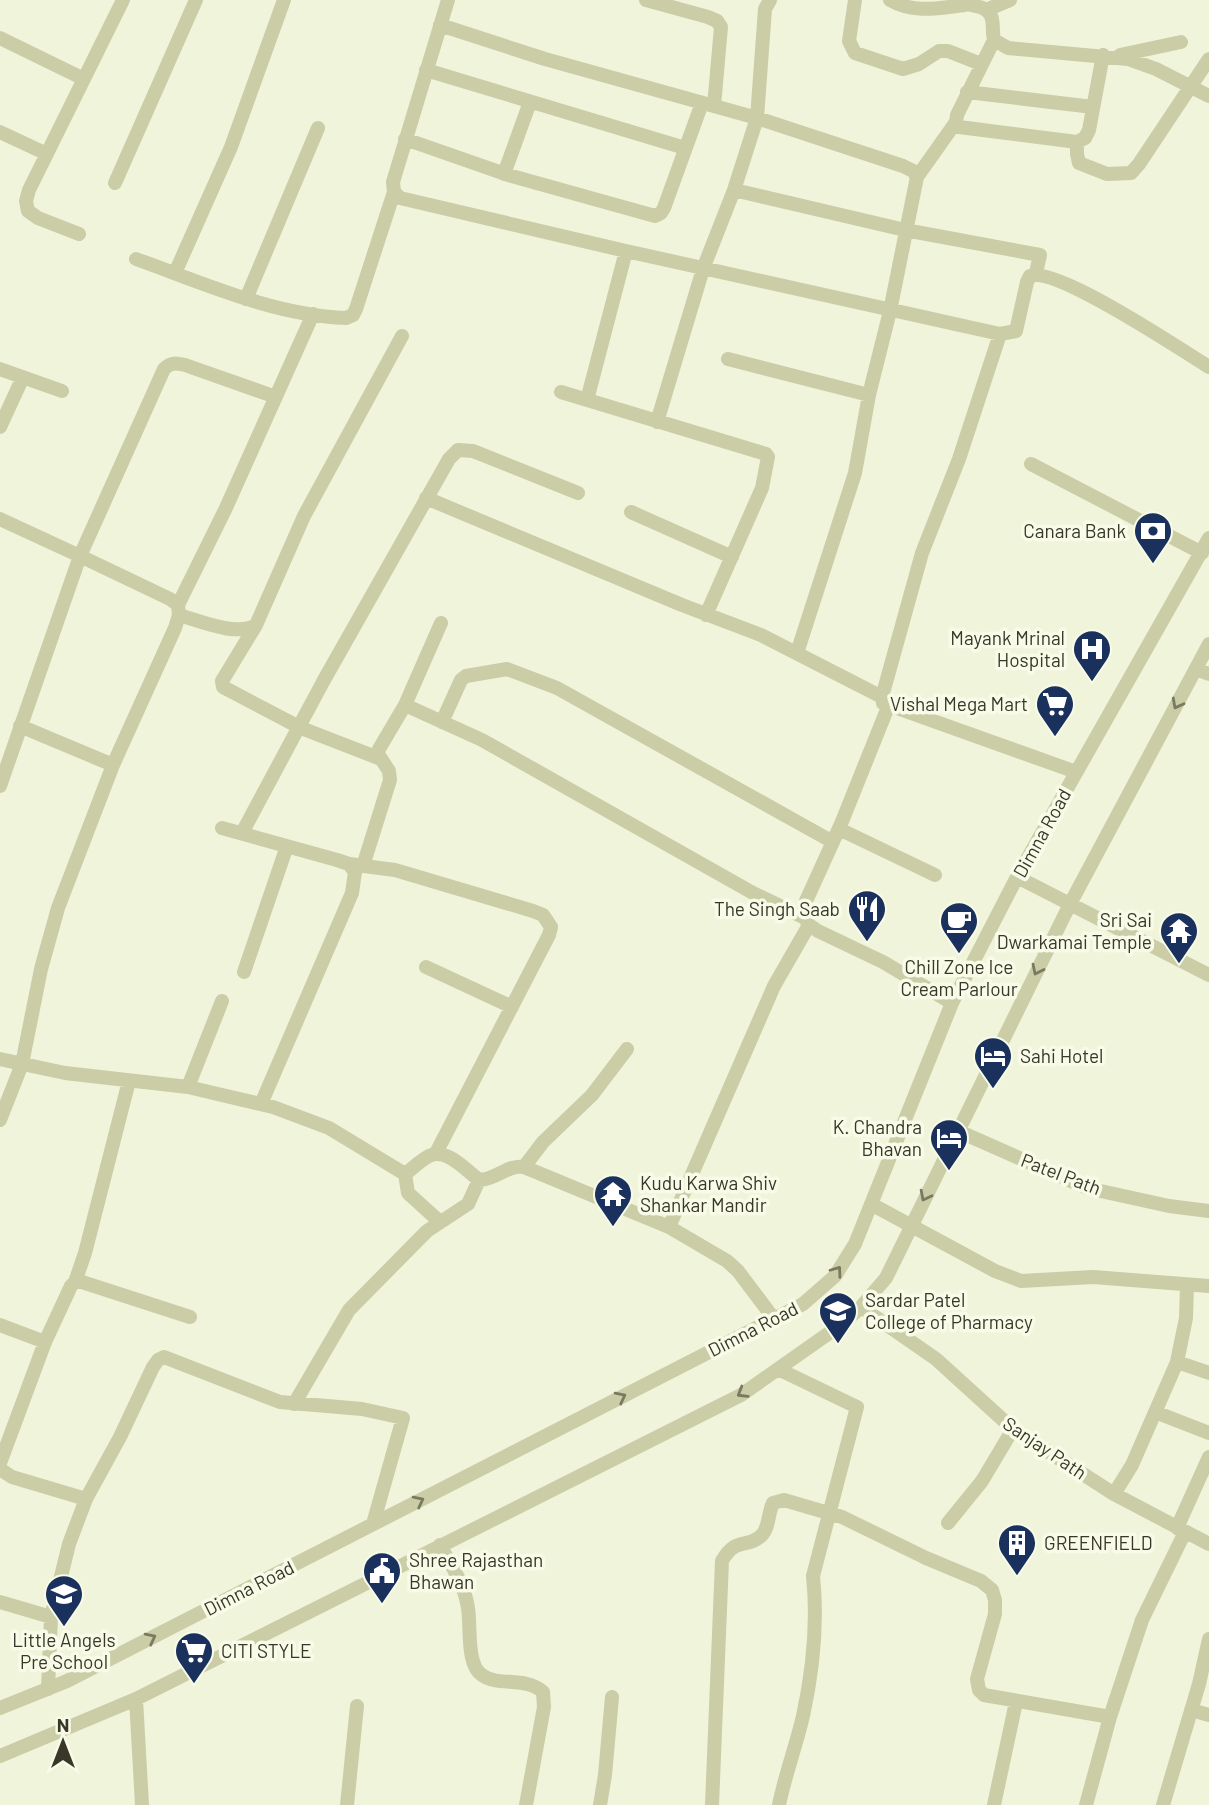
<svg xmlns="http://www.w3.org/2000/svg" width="1209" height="1805" font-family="Barlow,sans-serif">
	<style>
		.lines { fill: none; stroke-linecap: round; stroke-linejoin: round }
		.minor { stroke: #cacda6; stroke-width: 14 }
		.oneway { stroke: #7a7a61 }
		.labels { text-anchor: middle; stroke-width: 7; stroke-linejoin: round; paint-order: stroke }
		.poi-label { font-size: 19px; fill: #383728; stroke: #f8fbe8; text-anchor: end }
		.street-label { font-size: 19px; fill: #383728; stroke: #f8fbe8 }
	</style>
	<rect width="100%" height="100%" fill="#f0f4db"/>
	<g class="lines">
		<path class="minor" d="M448 0 393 182 394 192 400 198 626 251 1000 334 1016 331 1027 282 1030 276C1056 266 1180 349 1209 367
			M646 0 708 17 717 21 721 27 714 106
			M855 0 849 41 855 53 903 69 919 64 939 51H948L981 64
			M890 0C914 14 939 8 965 5
			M960 0C968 8 985 3 991 16 994 22 992 32 994 40L1008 48 1128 59 1156 69 1209 96
			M986 10 1010 0
			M440 25 545 59 757 118 903 166 913 171 917 177 890 311 869 395 855 473 797 653
			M0 38 84 79
			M994 40 957 115 956 122 959 127 1077 142 1085 138 1089 130 1103 55
			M1120 55 1181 42
			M426 70 685 148
			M967 92 1093 107
			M0 132 47 154
			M405 139 508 175 655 216 661 213 664 208 702 103
			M1077 142V154L1079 163 1107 174 1131 173 1139 164 1209 59
			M504 174 530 102
			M917 177 956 122
			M115 183 196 0
			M734 190 905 230 1040 255 1036 273
			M79 234 38 218 28 211 26 201 29 190 123 0
			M136 259C203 283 273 315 346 318L353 315 356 309 394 192
			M175 273 231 147 284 0
			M246 299 318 128
			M1000 334 959 459 922 553 882 697 883 703 1076 772
			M728 359 869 395
			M0 369 62 391
			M561 392 766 454 768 457 762 488 706 615
			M587 400 626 251
			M657 422 703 269 734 190 757 118 765 9 770 0
			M0 427 23 377
			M1031 464 1202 553
			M426 498 682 605 761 635 882 697
			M631 512 732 557
			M0 519 80 556 0 786
			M178 605 225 510 313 314
			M179 615C200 621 237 637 256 625L304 516 402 336
			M256 625 222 681 223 687 301 728 381 759
			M1196 669 1209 674
			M405 705 482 740 753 893 805 918
			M888 707 841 824 806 901 805 918 809 925 818 931 883 962 952 1003
			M442 722 461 680 466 676 507 669 557 688 833 842
			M113 765 175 628 179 615 178 605 170 599 80 556 164 369C171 362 176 363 185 365L276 397
			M222 828 337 860 349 864 355 872 352 893 261 1104
			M839 829 935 875
			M242 833 324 680 449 459 458 450 473 451 578 493
			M349 864 395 870 533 911 543 915 551 927 549 935 436 1153
			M363 866 390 780 389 771 378 754 379 749 405 705 441 623
			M1017 877 1209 975
			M426 967 512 1007
			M244 972 287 846
			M0 1059 65 1073 188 1087 273 1107 329 1128 405 1174C413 1168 421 1160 429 1156 446 1147 467 1171 479 1180 496 1180 508 1164 524 1167L669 1227 727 1261 738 1271 774 1319
			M188 1087 222 1001
			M0 1120 22 1064 41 969 58 908 113 765 20 726
			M958 1131 1087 1188 1169 1206 1209 1211
			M524 1167 543 1142 592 1095 627 1049
			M405 1174 408 1193 440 1222
			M871 1204 995 1271 1021 1281 1093 1277 1209 1286
			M669 1227 774 986 809 925
			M75 1282 85 1253 129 1081
			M1187 1285 1186 1318 1177 1362 1209 1373
			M861 1307 936 1359 1013 1429 1114 1494 1209 1544
			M0 1325 45 1342
			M778 1369 857 1407 813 1576C818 1623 813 1670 803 1716 796 1746 785 1775 779 1805
			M294 1404 349 1310 427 1231 468 1204 479 1180
			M1155 1412 1209 1433
			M0 1463 45 1342 71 1286 75 1282H82L190 1317
			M0 1469 12 1477 86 1499 69 1544 51 1617 48 1689
			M1114 1494 1132 1465 1177 1362
			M86 1499 120 1437 153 1367 158 1360 164 1357 280 1402 362 1409 403 1418 373 1524
			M948 1523 982 1481 1013 1429
			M1177 1528 1209 1457
			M440 1545C451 1565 465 1585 468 1608 471 1626 466 1665 482 1675 498 1687 525 1676 543 1692L544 1707 526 1805
			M0 1602 51 1617
			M136 1699 142 1805
			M0 1708 67 1681 803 1304 835 1276 855 1244 952 1003 1017 877 1209 538
			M1191 1710 1209 1715
			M0 1756 136 1699 741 1395 842 1324 861 1307 886 1278 1070 904 1209 644
			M347 1805 357 1706
			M600 1805 605 1775 612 1697
			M712 1805 722 1561C736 1536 748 1549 762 1535 769 1528 768 1513 773 1503L784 1500 842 1517 926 1558 981 1581 992 1590 995 1600V1614L977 1679 979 1690 984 1695 1110 1717
			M994 1805 1016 1702
			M1086 1805 1110 1717 1142 1620 1185 1532
			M1163 1805 1199 1684 1209 1639"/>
	</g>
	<defs><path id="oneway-chevron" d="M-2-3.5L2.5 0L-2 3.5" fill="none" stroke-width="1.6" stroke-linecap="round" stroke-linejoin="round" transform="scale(1.75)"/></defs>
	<g class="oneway">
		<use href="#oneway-chevron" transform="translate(1177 704) rotate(118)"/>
		<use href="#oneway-chevron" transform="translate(1037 970) rotate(116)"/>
		<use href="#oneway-chevron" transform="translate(925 1196) rotate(117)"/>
		<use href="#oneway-chevron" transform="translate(837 1271) rotate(-54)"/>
		<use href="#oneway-chevron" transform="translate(742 1393) rotate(149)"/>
		<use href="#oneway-chevron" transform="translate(621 1397) rotate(-27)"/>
		<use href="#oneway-chevron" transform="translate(419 1501) rotate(-27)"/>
		<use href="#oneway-chevron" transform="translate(151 1638) rotate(-27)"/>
	</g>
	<defs>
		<symbol id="bank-pin" viewBox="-11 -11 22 30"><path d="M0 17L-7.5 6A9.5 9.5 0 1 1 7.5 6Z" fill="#1a305d" stroke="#f8fbe8"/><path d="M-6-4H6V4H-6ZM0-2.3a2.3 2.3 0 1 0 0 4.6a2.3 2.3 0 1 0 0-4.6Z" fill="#fff"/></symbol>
		<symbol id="hospital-pin" viewBox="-11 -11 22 30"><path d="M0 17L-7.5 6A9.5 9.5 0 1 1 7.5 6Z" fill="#1a305d" stroke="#f8fbe8"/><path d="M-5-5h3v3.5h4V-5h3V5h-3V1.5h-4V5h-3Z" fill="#fff"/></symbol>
		<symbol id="supermarket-pin" viewBox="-11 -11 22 30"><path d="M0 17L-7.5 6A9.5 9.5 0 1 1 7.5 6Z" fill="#1a305d" stroke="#f8fbe8"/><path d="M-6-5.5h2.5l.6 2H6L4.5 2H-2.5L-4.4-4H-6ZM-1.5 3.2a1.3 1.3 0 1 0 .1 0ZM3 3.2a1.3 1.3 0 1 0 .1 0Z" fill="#fff"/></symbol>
		<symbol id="restaurant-pin" viewBox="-11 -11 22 30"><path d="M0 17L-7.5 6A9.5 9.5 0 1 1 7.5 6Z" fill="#1a305d" stroke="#f8fbe8"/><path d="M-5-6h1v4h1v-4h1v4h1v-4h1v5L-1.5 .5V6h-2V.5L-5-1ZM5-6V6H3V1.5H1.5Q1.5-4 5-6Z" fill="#fff"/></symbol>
		<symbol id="cafe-pin" viewBox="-11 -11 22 30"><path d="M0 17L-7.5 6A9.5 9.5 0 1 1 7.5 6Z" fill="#1a305d" stroke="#f8fbe8"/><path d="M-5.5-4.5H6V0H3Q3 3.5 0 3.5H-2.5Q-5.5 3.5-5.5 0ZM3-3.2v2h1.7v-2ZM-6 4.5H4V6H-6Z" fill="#fff"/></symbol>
		<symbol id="temple-pin" viewBox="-11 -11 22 30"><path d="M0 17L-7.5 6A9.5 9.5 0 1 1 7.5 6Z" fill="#1a305d" stroke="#f8fbe8"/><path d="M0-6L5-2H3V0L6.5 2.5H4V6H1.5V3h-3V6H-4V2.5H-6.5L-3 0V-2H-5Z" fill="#fff"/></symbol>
		<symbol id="hotel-pin" viewBox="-11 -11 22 30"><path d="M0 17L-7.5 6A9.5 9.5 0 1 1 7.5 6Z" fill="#1a305d" stroke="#f8fbe8"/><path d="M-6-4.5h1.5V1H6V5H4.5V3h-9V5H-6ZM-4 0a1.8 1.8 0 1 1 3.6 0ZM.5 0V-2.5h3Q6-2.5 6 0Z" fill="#fff"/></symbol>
		<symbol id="university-pin" viewBox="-11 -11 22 30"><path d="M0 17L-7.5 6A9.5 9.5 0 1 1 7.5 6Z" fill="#1a305d" stroke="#f8fbe8"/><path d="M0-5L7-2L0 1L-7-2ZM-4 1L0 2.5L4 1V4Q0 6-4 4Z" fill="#fff"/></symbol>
		<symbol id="building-pin" viewBox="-11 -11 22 30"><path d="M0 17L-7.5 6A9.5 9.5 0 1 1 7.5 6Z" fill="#1a305d" stroke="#f8fbe8"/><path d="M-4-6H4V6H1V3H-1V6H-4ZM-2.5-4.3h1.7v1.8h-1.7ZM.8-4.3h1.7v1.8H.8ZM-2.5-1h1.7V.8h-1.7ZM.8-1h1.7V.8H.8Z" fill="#fff"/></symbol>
		<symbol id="civic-pin" viewBox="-11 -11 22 30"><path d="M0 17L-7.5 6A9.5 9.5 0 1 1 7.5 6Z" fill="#1a305d" stroke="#f8fbe8"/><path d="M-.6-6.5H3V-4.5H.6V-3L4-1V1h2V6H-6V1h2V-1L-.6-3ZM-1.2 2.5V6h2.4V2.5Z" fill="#fff"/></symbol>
		<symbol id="school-pin" viewBox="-11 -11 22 30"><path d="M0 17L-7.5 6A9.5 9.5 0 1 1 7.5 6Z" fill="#1a305d" stroke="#f8fbe8"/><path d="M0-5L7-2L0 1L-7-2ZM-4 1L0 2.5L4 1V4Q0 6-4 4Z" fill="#fff"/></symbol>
	</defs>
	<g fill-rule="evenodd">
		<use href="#bank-pin" x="1131" y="509" width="44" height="60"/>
		<use href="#hospital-pin" x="1070" y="627" width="44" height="60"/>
		<use href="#supermarket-pin" x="1033" y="682" width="44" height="60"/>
		<use href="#restaurant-pin" x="845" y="887" width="44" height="60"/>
		<use href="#cafe-pin" x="937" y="899" width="44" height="60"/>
		<use href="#temple-pin" x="1157" y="909" width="44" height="60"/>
		<use href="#hotel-pin" x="971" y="1034" width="44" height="60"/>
		<use href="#hotel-pin" x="927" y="1116" width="44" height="60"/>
		<use href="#temple-pin" x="591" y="1172" width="44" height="60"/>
		<use href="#university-pin" x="816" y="1289" width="44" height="60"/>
		<use href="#building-pin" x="995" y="1521" width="44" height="60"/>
		<use href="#civic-pin" x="360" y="1549" width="44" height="60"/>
		<use href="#school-pin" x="42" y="1572" width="44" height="60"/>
		<use href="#supermarket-pin" x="172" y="1629" width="44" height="60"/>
	</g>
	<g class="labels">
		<g class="poi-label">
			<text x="1126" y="538">Canara Bank</text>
			<text x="1065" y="645">Mayank Mrinal<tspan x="1065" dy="22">Hospital</tspan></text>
			<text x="1028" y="711">Vishal Mega Mart</text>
			<text x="840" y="916">The Singh Saab</text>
			<text x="1152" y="927">Sri Sai<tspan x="1152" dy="22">Dwarkamai Temple</tspan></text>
			<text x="959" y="974" text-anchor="middle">Chill Zone Ice<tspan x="959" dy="22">Cream Parlour</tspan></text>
			<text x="1020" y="1063" text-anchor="start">Sahi Hotel</text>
			<text x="922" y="1134">K. Chandra<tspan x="922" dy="22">Bhavan</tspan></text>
			<text x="640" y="1190" text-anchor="start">Kudu Karwa Shiv<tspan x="640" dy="22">Shankar Mandir</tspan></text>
			<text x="865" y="1307" text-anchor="start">Sardar Patel<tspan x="865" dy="22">College of Pharmacy</tspan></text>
			<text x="1044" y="1550" text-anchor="start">GREENFIELD</text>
			<text x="409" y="1567" text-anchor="start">Shree Rajasthan<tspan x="409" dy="22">Bhawan</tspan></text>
			<text x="64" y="1647" text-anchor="middle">Little Angels<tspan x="64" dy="22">Pre School</tspan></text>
			<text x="221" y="1658" text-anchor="start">CITI STYLE</text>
		</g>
		<g class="street-label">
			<text transform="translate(1042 833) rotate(-61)" y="7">Dimna Road</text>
			<text transform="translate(1061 1174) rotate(21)" y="7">Patel Path</text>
			<text transform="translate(753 1329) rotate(-27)" y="7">Dimna Road</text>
			<text transform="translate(1045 1448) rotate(34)" y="7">Sanjay Path</text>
			<text transform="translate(249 1588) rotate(-27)" y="7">Dimna Road</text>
		</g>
	</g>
	<g transform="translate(63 1742)" stroke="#f8fbe8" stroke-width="5" paint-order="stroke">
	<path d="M0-5L12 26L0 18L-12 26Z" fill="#383728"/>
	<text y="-10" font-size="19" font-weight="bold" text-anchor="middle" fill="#383728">N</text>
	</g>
</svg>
